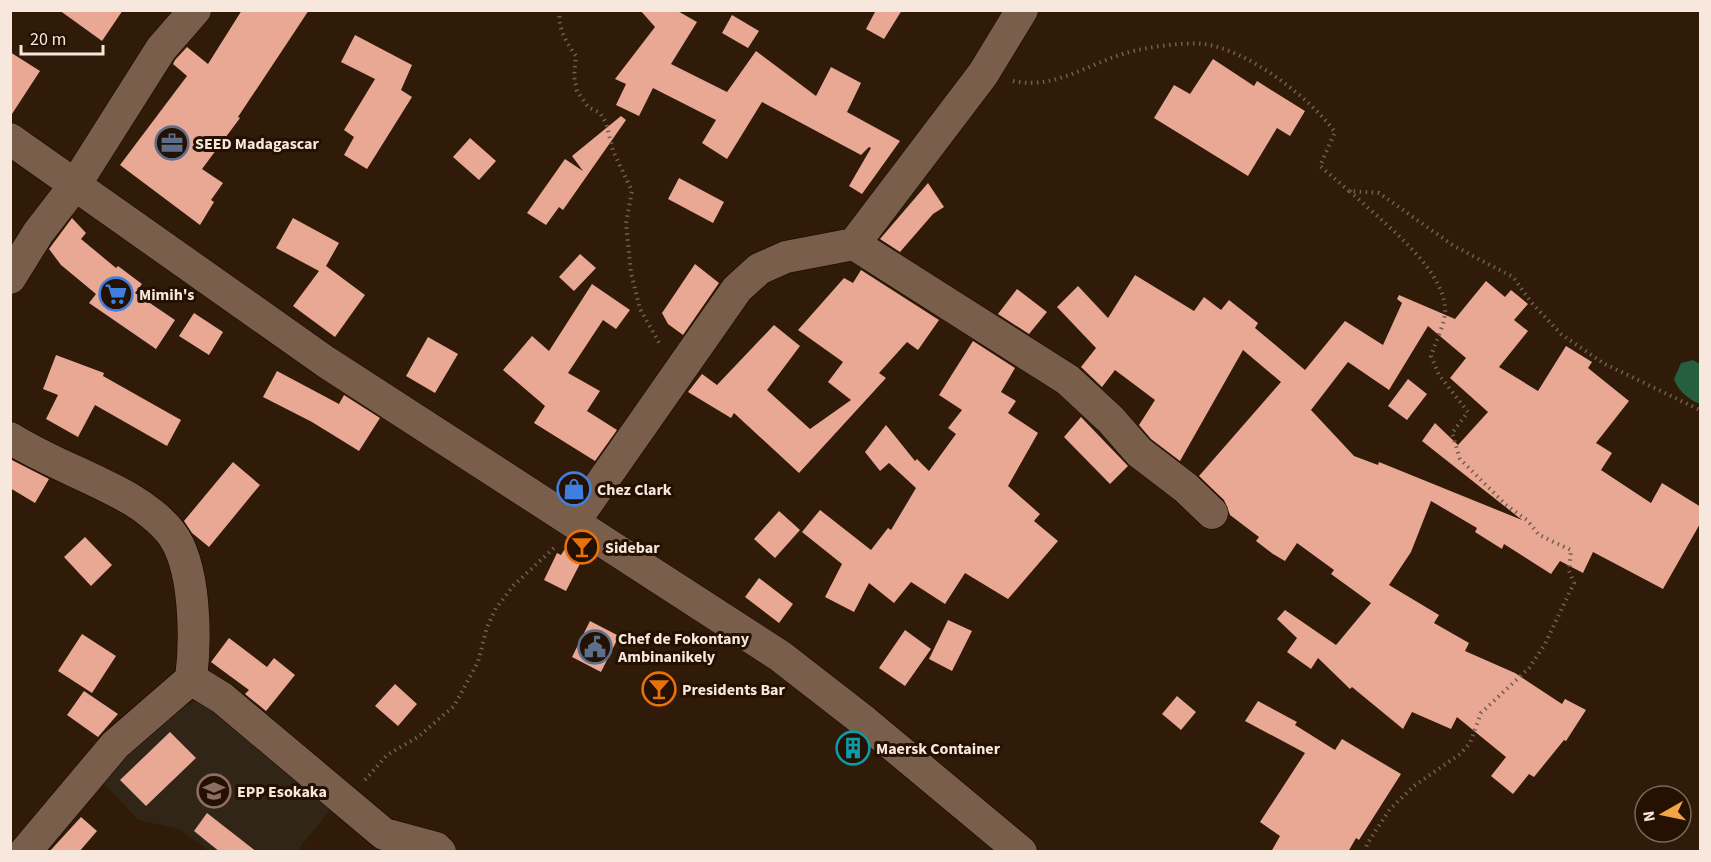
<svg xmlns="http://www.w3.org/2000/svg" width="1711" height="862" font-family="'Source Sans 3',sans-serif">
	<style>
		.education { fill: #302516 }
		.forest { fill: #255f40 }
		.building { fill: #e8a894; fill-rule: evenodd }
		.lines { fill: none; stroke-linecap: round; stroke-linejoin: round }
		.street-casing { stroke: #170400; stroke-width: 33 }
		.path { stroke: #735f50; stroke-width: 4; stroke-dasharray: 1.5 4.5; stroke-linecap: butt }
		.street { stroke: #785e4b; stroke-width: 32 }
		.labels { text-anchor: middle; stroke-width: 6; stroke-linejoin: round; paint-order: stroke }
		.poi-label { font-size: 16px; font-weight: bold; fill: #f7e7dc; stroke: #251101; text-anchor: start }
	</style>
	<rect width="100%" height="100%" fill="#301a08"/>
	<path class="education" d="M194 702 206 705 334 805 297 851H209L179 829 138 820 98 777 180 708Z"/>
	<path class="forest" d="M1693 360 1700 364V404C1688 399 1678 391 1674 379L1681 363Z"/>
	<path class="building" d="M59 10H123L102 41Z
		M242 10H309L238 117 240 118 202 169 223 183 211 200 214 202 200 225 120 165 187 76 173 64 175 60 187 47 208 64Z
		M640 10H676L697 22 671 64 727 92 756 51 816 96 831 67 861 83 847 112 900 141 862 194 849 186 871 148 869 147 861 155 762 102 727 159 702 143 716 120 653 88 639 116 616 105 626 84 615 79 655 27Z
		M876 10H902L884 39 866 29Z
		M732 15 759 31 748 48 722 33Z
		M355 35 412 65 401 90 412 97 367 169 344 155 354 137 344 130 375 79 341 62Z
		M10 52 40 71 10 117Z
		M1213 59 1254 86 1257 81 1305 111 1290 136 1277 128 1248 176 1154 118 1174 85 1190 94Z
		M621 116 626 120 563 210 559 207 546 225 527 213 565 159 583 171 572 156Z
		M470 138 496 161 479 180 453 157Z
		M679 178 724 202 713 223 668 199Z
		M928 183 944 207 933 214 900 252 880 239Z
		M72 218 86 233 81 239 116 268 118 266 142 284 135 293 175 320 156 349 89 303 96 294 61 265 49 249Z
		M293 218 339 243 326 266 365 295 335 337 293 306 319 271 276 248Z
		M580 254 596 268 574 291 559 277Z
		M695 264 719 283 683 335 668 324 662 313Z
		M861 270 939 320 918 350 907 342 879 373 886 378 799 473 734 413 731 418 688 392 702 374 717 385 774 325 800 346 767 390 810 429 851 400 828 382 843 362 798 330 844 278 853 283Z
		M1135 275 1194 311 1204 297 1221 310 1229 300 1258 323 1255 328 1305 370 1345 321 1383 345 1402 303 1397 299 1399 295 1455 319 1486 281 1505 297 1511 290 1528 304 1514 320 1528 331 1499 367 1538 391 1566 346 1592 362 1588 368 1629 401 1596 443 1612 453 1601 470 1651 503 1662 483 1701 507V522L1663 589 1593 552 1583 573 1560 561 1551 574 1504 544 1502 549 1475 532 1477 528 1431 501 1411 552 1389 585 1439 615 1434 623 1469 643 1465 651 1515 673 1562 704 1565 699 1586 710 1566 741 1564 740 1534 777 1529 774 1513 794 1491 776 1506 757 1457 717 1451 729 1412 712 1403 729 1352 687 1350 689 1318 658 1311 669 1287 652 1297 638 1277 619 1285 610 1336 645 1371 603 1331 574 1334 570 1297 543 1285 561 1273 554 1256 541 1259 537 1230 515 1224 500 1199 476 1281 382 1243 350 1180 461 1151 439 1139 425 1155 400 1115 370 1102 387 1081 367 1096 348 1057 307 1078 286 1108 318ZM1428 326 1466 358 1450 378 1488 412 1458 445 1435 423 1422 441 1522 520 1379 462 1378 465 1354 456 1311 410 1348 362 1389 390Z
		M592 284 630 310 616 329 603 320 568 373 600 391 587 411 617 430 595 461 534 423 545 406 503 370 532 336 549 351Z
		M1017 289 1047 312 1029 334 998 314Z
		M194 313 223 332 209 355 179 336Z
		M428 337 458 354 435 393 406 376Z
		M973 341 1015 368 1001 392 1016 401 1008 413 1038 433 1008 486 1040 514 1034 521 1058 541 1008 599 965 573 945 604 911 582 894 603 869 583 854 612 825 597 842 564 802 532 820 510 871 550 888 528 891 530 916 488 889 463 880 471 865 452 886 425 915 461 917 459 929 471 956 434 948 428 962 410 939 395Z
		M56 355 104 373 103 376 181 420 167 446 95 405 78 437 46 419 58 395 43 389Z
		M277 371 339 404 344 395 380 418 359 451 312 422 263 397Z
		M1408 379 1427 394 1407 420 1388 406Z
		M1081 417 1128 466 1110 484 1064 437Z
		M10 459 49 479 35 503 10 488Z
		M233 462 260 485 209 547 192 533 184 521Z
		M571 475 581 481 569 498 560 492Z
		M779 511 800 530 775 558 754 539Z
		M85 537 112 565 91 586 64 557Z
		M570 541 586 552 566 591 544 580 557 553 561 555Z
		M759 578 793 604 779 623 745 597Z
		M948 620 972 631 952 671 929 659Z
		M590 621 619 636 601 672 572 657Z
		M905 630 931 649 905 686 879 668Z
		M82 634 116 656 92 693 58 671Z
		M229 638 267 667 274 658 295 675 266 711 245 694 249 690 211 662Z
		M395 684 417 704 398 726 375 706Z
		M84 691 118 714 98 737 67 715Z
		M1177 696 1196 712 1181 730 1162 714Z
		M1258 701 1297 722 1295 725 1335 750 1342 739 1401 774 1359 840 1356 838 1348 852H1271L1280 836 1260 822 1305 753 1245 721Z
		M170 732 196 758 146 806 120 780Z
		M207 813 257 852H220L194 831Z
		M81 817 97 831 79 852H49Z"/>
	<g class="lines">
		<defs>
			<path id="street" d="M10 139 326 362 780 656 865 722 1021 852
				M854 244 1068 380 1111 420 1139 452 1186 488 1212 513
				M10 278 38 233 75 185 161 49 195 10
				M10 438C50 463 93 477 132 500 144 507 162 521 171 533 196 565 196 640 191 679L115 745 25 852
				M574 522 737 289 759 269 786 257 854 244 983 74 1022 10
				M191 679 222 698 384 834 436 848 440 852"/>
		</defs>
		<use href="#street" class="street-casing"/>
		<path class="path" d="M560 10C557 27 566 42 576 56L574 76 577 91 588 107 600 113 606 123 613 151 632 191 626 223 631 273 640 309 661 346
			M1013 81C1054 90 1088 64 1126 53 1148 47 1181 42 1204 44 1248 50 1309 97 1335 132L1320 166 1349 191 1379 193 1454 246 1513 277 1531 302 1561 334 1603 363 1700 410
			M1350 191C1379 220 1442 265 1445 308 1447 320 1435 343 1431 356L1439 375 1468 412 1452 433 1460 459 1506 505 1527 520 1539 535 1571 550 1569 571 1574 583 1545 644 1529 668 1481 713 1470 743 1460 754 1414 786 1390 809 1367 844 1365 852
			M365 780 387 755 418 737 454 706 478 662 487 627 496 608 514 585 556 546"/>
		<use href="#street" class="street"/>
	</g>
	<defs>
		<symbol id="office-ring" viewBox="-11 -11 22 22"><circle r="9.5" fill="#251101" stroke="#5c6f8a" stroke-width="1.5"/><path d="M-6-3h4V-5.5h4V-3h4V5H-6ZM-1-4.5V-3h2v-1.5ZM-6 0V1H6V0Z" fill="#5c6f8a"/></symbol>
		<symbol id="supermarket-ring" viewBox="-11 -11 22 22"><circle r="9.5" fill="#251101" stroke="#3f7fe0" stroke-width="1.5"/><path d="M-6-5.5h2.5l.6 2H6L4.5 2H-2.5L-4.4-4H-6ZM-1.5 3.2a1.3 1.3 0 1 0 .1 0ZM3 3.2a1.3 1.3 0 1 0 .1 0Z" fill="#3f7fe0"/></symbol>
		<symbol id="shop-ring" viewBox="-11 -11 22 22"><circle r="9.5" fill="#251101" stroke="#3f7fe0" stroke-width="1.5"/><path d="M-5-2.5h2.3a2.7 3.5 0 0 1 5.4 0H5L5.5 6h-11ZM-1.5-2.5h3a1.5 2.3 0 0 0-3 0Z" fill="#3f7fe0"/></symbol>
		<symbol id="bar-ring" viewBox="-11 -11 22 22"><circle r="9.5" fill="#251101" stroke="#e8710a" stroke-width="1.5"/><path d="M-6-5H6L.8 .8V4.5H3.5V6h-7V4.5H-.8V.8Z" fill="#e8710a"/></symbol>
		<symbol id="civic-ring" viewBox="-11 -11 22 22"><circle r="9.5" fill="#251101" stroke="#5c6f8a" stroke-width="1.5"/><path d="M-.6-6.5H3V-4.5H.6V-3L4-1V1h2V6H-6V1h2V-1L-.6-3ZM-1.2 2.5V6h2.4V2.5Z" fill="#5c6f8a"/></symbol>
		<symbol id="building-ring" viewBox="-11 -11 22 22"><circle r="9.5" fill="#251101" stroke="#0f9aa8" stroke-width="1.5"/><path d="M-4-6H4V6H1V3H-1V6H-4ZM-2.5-4.3h1.7v1.8h-1.7ZM.8-4.3h1.7v1.8H.8ZM-2.5-1h1.7V.8h-1.7ZM.8-1h1.7V.8H.8Z" fill="#0f9aa8"/></symbol>
		<symbol id="school-ring" viewBox="-11 -11 22 22"><circle r="9.5" fill="#251101" stroke="#8d6e63" stroke-width="1.5"/><path d="M0-5L7-2L0 1L-7-2ZM-4 1L0 2.5L4 1V4Q0 6-4 4Z" fill="#8d6e63"/></symbol>
	</defs>
	<g fill-rule="evenodd">
		<use href="#office-ring" x="153" y="124" width="38" height="38"/>
		<use href="#supermarket-ring" x="97" y="275" width="38" height="38"/>
		<use href="#shop-ring" x="555" y="470" width="38" height="38"/>
		<use href="#bar-ring" x="563" y="528" width="38" height="38"/>
		<use href="#civic-ring" x="576" y="628" width="38" height="38"/>
		<use href="#bar-ring" x="640" y="670" width="38" height="38"/>
		<use href="#building-ring" x="834" y="729" width="38" height="38"/>
		<use href="#school-ring" x="195" y="772" width="38" height="38"/>
	</g>
	<g class="labels">
		<g class="poi-label">
			<text x="195" y="149">SEED Madagascar</text>
			<text x="139" y="300">Mimih's</text>
			<text x="597" y="495">Chez Clark</text>
			<text x="605" y="553">Sidebar</text>
			<text x="618" y="644">Chef de Fokontany<tspan x="618" dy="18">Ambinanikely</tspan></text>
			<text x="682" y="695">Presidents Bar</text>
			<text x="876" y="754">Maersk Container</text>
			<text x="237" y="797">EPP Esokaka</text>
		</g>
	</g>
	<rect width="1711" height="862" fill="none" stroke="#f7e7dc" stroke-width="24"/>
	<g transform="translate(1663 814) rotate(261)"><circle r="28" fill="#251101" stroke="#796759" stroke-width="1.5"/>
	<path d="M0-4.5L10 22L0 15L-10 22Z" fill="#f4a444"/>
	<text y="-9" font-size="16" font-weight="bold" text-anchor="middle" fill="#f7e7dc">N</text>
	</g>
	<path d="M21 45v9h82v-9" fill="none" stroke="#f7e7dc" stroke-width="3"/>
	<text x="30" y="45" font-size="18" fill="#f7e7dc" stroke="#251101" stroke-width="4.5" paint-order="stroke">20 m</text>
</svg>
